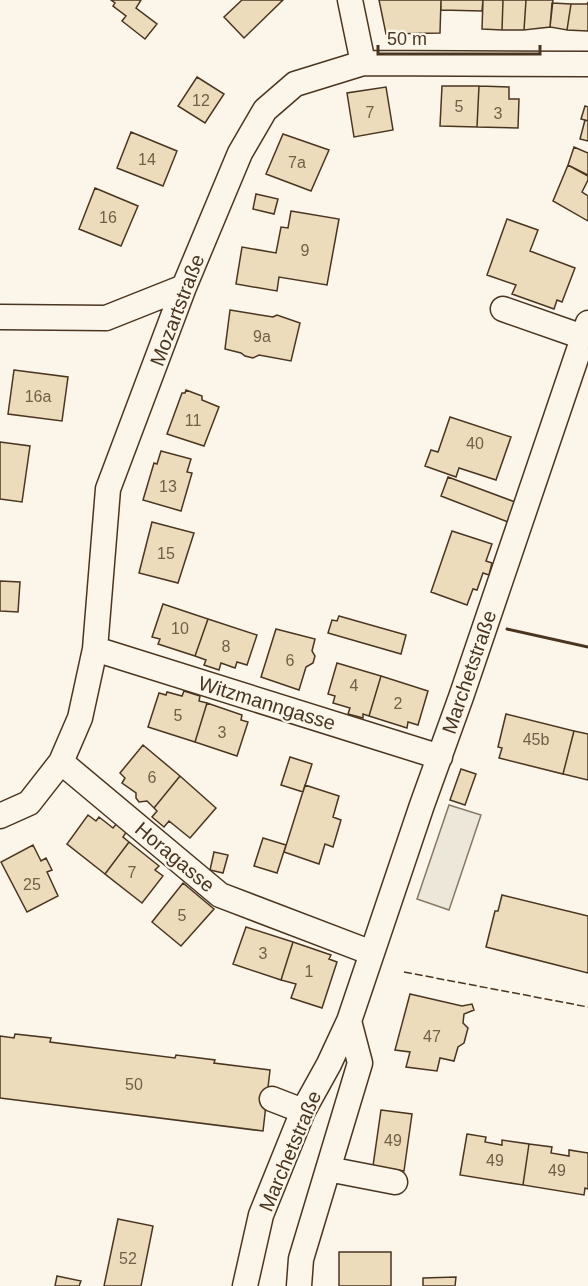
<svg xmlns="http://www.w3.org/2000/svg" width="588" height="1286" font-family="Arial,sans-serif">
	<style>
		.parking { fill: #ede7d9; stroke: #887966; stroke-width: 1.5 }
		.building { fill: #ecdcbc; stroke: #4a3520; stroke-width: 1.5 }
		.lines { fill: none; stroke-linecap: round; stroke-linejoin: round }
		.minor-casing { stroke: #4a3520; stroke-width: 27 }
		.minor { stroke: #fbf6e9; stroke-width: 24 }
		.fence { stroke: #4a3520; stroke-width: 1.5; stroke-dasharray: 8 3; stroke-linecap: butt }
		.wall { stroke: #4a3520; stroke-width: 3 }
		.labels { text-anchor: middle; stroke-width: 4.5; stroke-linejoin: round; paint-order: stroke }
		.number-label { font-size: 16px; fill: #725f47 }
		.street-label { font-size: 20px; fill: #4a3520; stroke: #fbf6e9 }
	</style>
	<rect width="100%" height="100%" fill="#fbf6e9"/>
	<path class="parking" d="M449 805 481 815 449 910 417 899Z"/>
	<path class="building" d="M111 0H141L136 8 157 24 145 39 122 21 126 16 113 6 115 3Z
		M242 0H283L244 38 224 17Z
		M379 0H441L440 33 386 34Z
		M441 0H483L482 11 441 10Z
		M483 0H503L502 30 482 29Z
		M503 0H526L524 30H502Z
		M526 0H553L550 27 524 30Z
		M588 2V31L567 30 571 4H587Z
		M552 3 571 4 567 30 550 27Z
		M197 77 224 94 205 123 178 106Z
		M442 86H479L477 127 440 126Z
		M479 86 509 87V99H519L518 128 477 127Z
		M386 87 393 130 354 137 347 93Z
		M585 106 588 107V121L581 119Z
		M585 120 588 121V141L580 139Z
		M131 132 177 151 163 186 117 168Z
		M283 134 329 150 311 191 266 174Z
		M574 147 588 153V175L568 165Z
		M568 165 588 176V180L582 192 588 196V221L553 201Z
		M95 188 138 206 121 246 79 229Z
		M256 194 278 199 274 214 253 209Z
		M291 211 339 219 327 285 279 277 277 291 236 284 242 247 276 253 281 227 288 228Z
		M507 219 538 230 530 251 575 268 562 302 557 300 554 309 512 294 516 285 487 275Z
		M230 310 273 317 277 315 300 323 291 361 259 355 253 358 245 356 241 353 225 349Z
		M14 370 68 377 62 421 8 414Z
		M186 390 202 396V400L219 407 204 446 167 434 182 393H185Z
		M450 417 511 437 496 480 459 468 456 477 425 466 431 450 438 452Z
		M0 442 30 446 22 502 0 499Z
		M161 451 191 459 187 472 192 473 181 511 143 500 154 463 157 464Z
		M448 477 515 502 508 522 441 496Z
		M152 522 194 533 178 583 139 573Z
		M452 531 492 544 486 561 492 563 489 575 483 573 477 590 473 589 467 605 431 592Z
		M0 581 20 582 18 612 0 611Z
		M163 604 208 619 195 656 158 644 160 639 152 637Z
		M339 616 406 635 401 654 328 633 332 620 337 621Z
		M208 619 257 635 247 665 237 662 235 668 221 663 219 670 204 665 206 660 195 656Z
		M276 629 315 639 312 651 315 656 313 663 306 667 299 690 261 677Z
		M337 663 381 676 369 716 363 714V718L348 714 350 708 333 703 335 696 328 694Z
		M381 676 428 691 418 725 408 722 407 728 369 716Z
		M184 691 200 696 199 701 207 703 195 742 148 727 159 693 166 695 167 692 182 696Z
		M207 703 242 715 241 720 248 722 237 756 195 742Z
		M506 714 574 731 563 774 499 758 502 748 498 747Z
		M574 731 588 734V780L563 774Z
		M143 745 180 776 154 808 147 801 139 802 136 798V793L122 783 125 778 120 773Z
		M290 757 312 764 303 792 281 785Z
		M461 769 476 774 465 805 450 800Z
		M180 776 216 808 190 838 169 821 164 827 152 817 157 811 154 808Z
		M305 785 339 796 333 817 341 820 333 847 325 844 319 864 284 852Z
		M88 815 96 821 99 817 113 828 117 823 127 831 123 837 129 842 105 874 67 844Z
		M263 838 286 845 277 873 254 866Z
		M129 842 159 866 155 870 163 876 142 903 105 874Z
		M33 845 41 861 46 858 52 870 47 872 58 896 27 912 1 862Z
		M214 852 228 855 223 873 210 870Z
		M183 883 214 909 181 946 152 922Z
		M502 895 588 916V973L486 947 495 911H498Z
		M246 927 293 942 281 980 233 964Z
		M293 942 331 955 329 959 337 962 322 1008 291 998 296 984 281 980Z
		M410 994 462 1006 472 1004 474 1010 464 1014 463 1023 468 1028 464 1043 458 1047 454 1061 440 1058 437 1071 406 1067 410 1052 395 1050Z
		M15 1034 51 1038 50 1042 175 1058 176 1055 215 1060 214 1063 270 1070 263 1131 0 1098V1036L14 1038Z
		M381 1110 412 1114 404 1171 373 1166Z
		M467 1134 486 1137 485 1142 502 1145V1140L529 1144 523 1185 460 1175Z
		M529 1144 552 1147 551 1153 569 1156V1150L588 1153V1189L585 1188 584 1195 523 1185Z
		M118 1219 153 1226 141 1286H104Z
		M339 1252H391V1286H339Z
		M57 1276 81 1281 79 1286H55Z
		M456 1277 455 1286H423V1278Z"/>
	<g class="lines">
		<defs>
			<path id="minor" d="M350 0 363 63
				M503 309 583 337
				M0 317 106 318 184 287
				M95 649 440 757
				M61 762 220 895 372 953
				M0 816 29 803 61 762 80 718 95 649 108 489 184 287 240 153 265 110 295 84 363 63 588 64
				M272 1099 303 1111
				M328 1169 395 1182
				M245 1286 261 1215 303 1111 329 1064 349 1021 422 805 461 697 588 323
				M299 1286 301 1259 360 1063 349 1021"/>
		</defs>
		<use href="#minor" class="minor-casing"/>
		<use href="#minor" class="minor"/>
		<path class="fence" d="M404 972 588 1007"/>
		<path class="wall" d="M507 629 588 647"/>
	</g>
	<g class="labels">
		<g class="number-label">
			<text x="201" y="106">12</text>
			<text x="459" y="112">5</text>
			<text x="370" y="118">7</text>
			<text x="498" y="119">3</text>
			<text x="147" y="165">14</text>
			<text x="297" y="168">7a</text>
			<text x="108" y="223">16</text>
			<text x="305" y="256">9</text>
			<text x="262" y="342">9a</text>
			<text x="38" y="402">16a</text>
			<text x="193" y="426">11</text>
			<text x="475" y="449">40</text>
			<text x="168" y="492">13</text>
			<text x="166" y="559">15</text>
			<text x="180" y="634">10</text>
			<text x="226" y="652">8</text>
			<text x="290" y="666">6</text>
			<text x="354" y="691">4</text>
			<text x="398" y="709">2</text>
			<text x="178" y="721">5</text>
			<text x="222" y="738">3</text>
			<text x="536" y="745">45b</text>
			<text x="152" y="783">6</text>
			<text x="132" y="878">7</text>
			<text x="32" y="890">25</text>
			<text x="182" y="921">5</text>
			<text x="263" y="959">3</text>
			<text x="309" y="977">1</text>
			<text x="432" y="1042">47</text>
			<text x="134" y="1090">50</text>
			<text x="393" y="1146">49</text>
			<text x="495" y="1166">49</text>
			<text x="557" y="1176">49</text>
			<text x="128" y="1264">52</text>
		</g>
		<g class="street-label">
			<text transform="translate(177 310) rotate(-69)" y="7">Mozartstraße</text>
			<text transform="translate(469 672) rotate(-71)" y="7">Marchetstraße</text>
			<text transform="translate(267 703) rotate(17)" y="7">Witzmanngasse</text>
			<text transform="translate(175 857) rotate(40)" y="7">Horagasse</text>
			<text transform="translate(290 1151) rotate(-67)" y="7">Marchetstraße</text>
		</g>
	</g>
	<path d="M378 45v9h162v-9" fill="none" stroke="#4a3520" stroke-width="3"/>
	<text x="387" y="45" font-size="18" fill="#4a3520" stroke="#fbf6e9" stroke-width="4.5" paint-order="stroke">50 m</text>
</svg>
